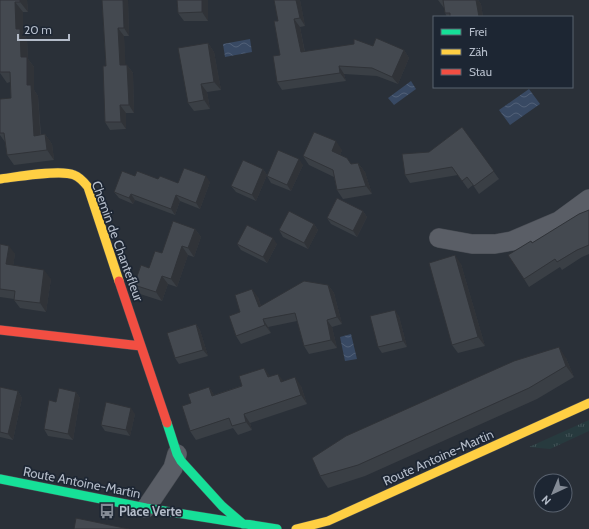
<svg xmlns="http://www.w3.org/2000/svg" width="589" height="529" font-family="Cabin,sans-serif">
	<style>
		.grass { fill: url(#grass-tufts) }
		.water { fill: url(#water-waves) }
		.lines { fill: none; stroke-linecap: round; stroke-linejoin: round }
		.street-casing { stroke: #484c53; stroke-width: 20 }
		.fast-casing { stroke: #484c53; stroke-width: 10 }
		.slow-casing { stroke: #484c53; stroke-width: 10 }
		.jam-casing { stroke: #484c53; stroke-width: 10 }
		.street { stroke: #5a5e66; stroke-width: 19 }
		.fast { stroke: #16e098; stroke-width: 9 }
		.slow { stroke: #ffcf43; stroke-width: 9 }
		.jam { stroke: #f24e42; stroke-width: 9 }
		.wall { fill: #3a3f45 }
		.shaded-wall { fill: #303338 }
		.building { fill: #444950; stroke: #303338 }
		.labels { text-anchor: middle; stroke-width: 3.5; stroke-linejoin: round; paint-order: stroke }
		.street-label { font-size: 13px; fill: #b4bcc9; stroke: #1d2633 }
		.poi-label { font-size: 13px; font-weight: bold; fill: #b4bcc9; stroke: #1d2633; text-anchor: start }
	</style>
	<defs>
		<pattern id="grass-tufts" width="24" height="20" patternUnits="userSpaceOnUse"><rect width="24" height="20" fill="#273a3e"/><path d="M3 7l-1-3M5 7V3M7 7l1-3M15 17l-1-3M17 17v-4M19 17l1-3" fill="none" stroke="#445559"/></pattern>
		<pattern id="water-waves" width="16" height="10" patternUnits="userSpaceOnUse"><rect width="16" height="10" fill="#384963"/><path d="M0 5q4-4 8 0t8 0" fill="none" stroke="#526178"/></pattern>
	</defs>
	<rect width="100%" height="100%" fill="#2a3038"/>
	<path class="grass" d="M589 420V431L550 449 529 447Z"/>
	<path class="water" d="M250 39 252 52 225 57 223 44Z
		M411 81 416 89 394 105 388 98Z
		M529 89 540 104 510 125 499 110Z
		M351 334 357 359 345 361 340 337Z"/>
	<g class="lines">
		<defs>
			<path id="street" d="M439 238 472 244H495L512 241 559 221 589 199
				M146 508 173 468 177 454"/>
			<path id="fast" d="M167 423 177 454 181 461 222 506 243 524
				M0 479 146 508 277 529"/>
			<path id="slow" d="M0 179C16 177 61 169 74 175 80 177 84 182 88 187L119 281
				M296 529 328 521 589 403"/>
			<path id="jam" d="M119 281 141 346
				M0 330 141 346 167 423"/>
		</defs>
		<use href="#street" class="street-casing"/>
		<use href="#fast" class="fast-casing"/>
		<use href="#slow" class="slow-casing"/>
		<use href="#jam" class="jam-casing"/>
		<use href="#street" class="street"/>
		<use href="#fast" class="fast"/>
		<use href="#slow" class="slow"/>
		<use href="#jam" class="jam"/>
	</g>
	<path class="wall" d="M0 0H27L28 12H23V33L27 39 28 59 34 67V90L38 96 41 135 45 134 52 144 54 160 14 165 7 155 5 142 0 135V99L11 98 10 82 7 83 0 73Z
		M102 0H128L129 36H124L125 65H127L133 73 134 113H126V129L110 130 105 122 106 66Z
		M208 0V21H184L178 13Z
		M300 0 305 26 300 27 305 52 373 46 404 50 409 58 398 84 377 76 344 74 346 81 282 90 277 82 280 55 278 21Z
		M438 0H478L481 4 483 17H447L445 13 444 8Z
		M208 43 214 52 221 90 207 92 210 109 194 111 188 103Z
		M462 127 499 179 479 194 473 185 468 189 458 175 410 183 405 175 429 152Z
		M342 150 340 155 351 164 358 163 365 172 372 194 343 199 337 190 334 177 309 165 303 156Z
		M303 165 291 191 271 183 267 176Z
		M263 169 267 175 256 201 236 192 231 186Z
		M135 176 158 179 178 183 210 182 200 209 180 201 175 215 135 200 133 204 119 198 114 192Z
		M589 210V254L582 257 562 270 560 267 529 287 524 279 532 243Z
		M363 211 367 217 357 237 331 224 327 218Z
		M314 224 318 230 308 249 283 237 279 230Z
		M195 229 201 237 194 257 188 255 177 287 168 284 162 301 140 294 134 285 162 253Z
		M0 244 15 254 13 266 51 279 46 312 20 308 14 300V299L0 297Z
		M237 244H277L267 263 241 250Z
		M461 264 485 346 458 353 452 345Z
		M328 285 334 293 342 324 332 327 337 348 309 354 304 346 297 321 268 327 271 333 241 344 236 336 240 312 258 297 261 306Z
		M399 316 407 347 382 353 378 347Z
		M196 324 200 330 208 356 179 364 175 358Z
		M566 358 574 377 537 399 365 476 328 488 320 476Z
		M270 376 283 381 301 386 307 404 250 423 252 430 238 435 233 428 196 440 190 431 191 403 209 387 214 395Z
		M0 387 18 391 22 398 13 440 0 437Z
		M76 392 80 398 73 440 48 436 44 429 56 402Z
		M135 414 130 436 105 431 101 425Z"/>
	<path class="shaded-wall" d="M20 0H27L28 12 20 2Z
		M123 0H128L129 36 124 28Z
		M202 0H208V21L202 12Z
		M296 0H300L305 26 300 18Z
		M476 0H478L481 4 483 17H479Z
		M15 2 23 12V33L27 39 28 59 34 67V90L38 96 41 146 34 136 27 85 21 57 16 29Z
		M294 19 300 27 306 60 301 52Z
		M118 28 124 36 126 73 120 65Z
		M208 43 214 52 221 90 214 82Z
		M404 50 409 58 398 84 392 77Z
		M127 65 133 73 134 113 129 105Z
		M339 66 344 74 346 81 340 73Z
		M201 84 207 92 210 109 204 100Z
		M120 105 126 113V129L121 122Z
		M45 134 52 144 54 160 47 150Z
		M336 141 342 150 338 159 332 151Z
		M299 159 303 165 291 191 287 185Z
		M358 163 365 172 372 194 366 186Z
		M263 169 267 175 256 201 252 195Z
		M206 176 210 182 200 209 196 203Z
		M131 194 135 200 133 204 129 198Z
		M176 195 180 201 175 215 171 209Z
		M363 211 367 217 357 237 353 231Z
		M314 224 318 230 308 249 304 243Z
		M195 229 201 237 194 257 188 248Z
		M273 238 277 244 267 263 263 257Z
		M9 246 15 254 12 273 6 264Z
		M182 246 188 255 177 287 171 279Z
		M455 255 461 264 485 346 478 337Z
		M44 270 51 279 46 312 40 303Z
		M162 276 168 284 162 301 156 292Z
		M328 285 334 293 342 324 337 317Z
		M252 289 258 297 264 315 259 307Z
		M395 310 399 316 407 347 403 341Z
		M263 319 268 327 271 333 265 325Z
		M327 320 332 327 337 348 331 340Z
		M196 324 200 330 208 356 203 350Z
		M559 347 566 358 574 377 566 366Z
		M264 368 270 376 268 377Z
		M278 374 284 382H281Z
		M295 377 301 386 307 404 301 395Z
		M209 387 215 396H212Z
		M18 391 22 398 13 440 8 434Z
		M76 392 80 398 73 440 68 434Z
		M131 408 135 414 130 436 126 430Z
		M244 414 250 423 252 430 246 422Z"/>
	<path class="building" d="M0 0H20V2H15L16 29H20L21 57H27V85H31L34 136 45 134 47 150 7 155 4 133H0V99L11 98 10 72H0Z
		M102 0H123L124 28H118L120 65H127L129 105H120L121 122H105L103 66H106Z
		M177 0H202V12L178 13Z
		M274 0H296L300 18 294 19 301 52 354 44V39L373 46 376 38 404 50 392 77 372 68 339 66 340 73 277 82 273 56 280 55 274 21H278Z
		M443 0H476L479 17H450V13H445Z
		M208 43 214 82 201 84 204 100 188 103 178 48Z
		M462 127 494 171 474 186 467 177 462 181 452 167 405 175 402 154 429 152Z
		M314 132 336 141 332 151 347 158 351 164 358 163 366 186 337 190 333 170 303 156Z
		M278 150 299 159 287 185 267 176Z
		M243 160 263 169 252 195 231 186Z
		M184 168 206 176 196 203 176 195 171 209 131 194 129 198 114 192 122 171 135 176 137 171 158 179 160 176 178 183Z
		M337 198 363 211 353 231 327 218Z
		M589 210V245L577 250 557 262 555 259 524 279 508 255 531 241 532 243 579 214Z
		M289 211 314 224 304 243 279 230Z
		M173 221 195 229 188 248 182 246 171 279 162 276 156 292 134 285 141 265 149 268 155 251 162 253Z
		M247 225 273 238 263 257 237 244Z
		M0 244 9 246 6 264 44 270 40 303 14 300 15 291 0 289Z
		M455 255 478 337 452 345 429 263Z
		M304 281 328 285 337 317 327 320 331 340 304 346 295 313 263 319 265 325 236 336 229 316 240 312 235 295 252 289 259 307Z
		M395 310 403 341 378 347 370 316Z
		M196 324 203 350 175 358 167 333Z
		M559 347 566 366 529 388 358 465 320 476 312 458 346 436 514 361Z
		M264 368 268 377 278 374 281 382 295 377 301 395 244 414 246 422 232 426 229 418 190 431 182 406 191 403 188 394 209 387 212 396 242 386 239 376Z
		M0 387 18 391 8 434 0 432Z
		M59 388 76 392 68 434 44 429 49 400 56 402Z
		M106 402 131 408 126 430 101 425Z
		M76 518 129 529H74Z"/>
	<defs>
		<symbol id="bus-bare" viewBox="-9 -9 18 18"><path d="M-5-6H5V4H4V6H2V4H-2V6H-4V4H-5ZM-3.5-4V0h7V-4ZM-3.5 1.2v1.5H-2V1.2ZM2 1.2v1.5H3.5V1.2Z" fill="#848b96" stroke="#1d2633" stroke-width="2.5" paint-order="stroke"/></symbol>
	</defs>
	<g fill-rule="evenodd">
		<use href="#bus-bare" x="96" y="500" width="22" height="22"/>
	</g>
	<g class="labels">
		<g class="street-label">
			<text transform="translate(118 241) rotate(70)" y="5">Chemin de Chantefleur</text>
			<text transform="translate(438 457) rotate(-24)" y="5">Route Antoine-Martin</text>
			<text transform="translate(82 482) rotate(11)" y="5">Route Antoine-Martin</text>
		</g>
		<g class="poi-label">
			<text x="119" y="516">Place Verte</text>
		</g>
	</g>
	<rect x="433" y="16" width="140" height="72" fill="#1d2633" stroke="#59626f"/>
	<rect x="441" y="29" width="20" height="6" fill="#16e098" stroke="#59626f"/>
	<text x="469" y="36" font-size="12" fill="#b4bcc9">Frei</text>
	<rect x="441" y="49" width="20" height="6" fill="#ffcf43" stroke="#59626f"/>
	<text x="469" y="56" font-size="12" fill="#b4bcc9">Zäh</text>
	<rect x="441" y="69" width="20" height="6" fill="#f24e42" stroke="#59626f"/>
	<text x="469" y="76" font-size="12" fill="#b4bcc9">Stau</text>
	<g transform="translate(553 493) rotate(224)"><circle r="19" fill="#1d2633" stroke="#59626f"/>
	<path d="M0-3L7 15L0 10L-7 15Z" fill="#848b96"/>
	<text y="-6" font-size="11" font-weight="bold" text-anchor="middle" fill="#b4bcc9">N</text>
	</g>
	<path d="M18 34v6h51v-6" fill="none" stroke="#b4bcc9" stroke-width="2"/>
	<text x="24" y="34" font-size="12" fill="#b4bcc9" stroke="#1d2633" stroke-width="3" paint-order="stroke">20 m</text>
</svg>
